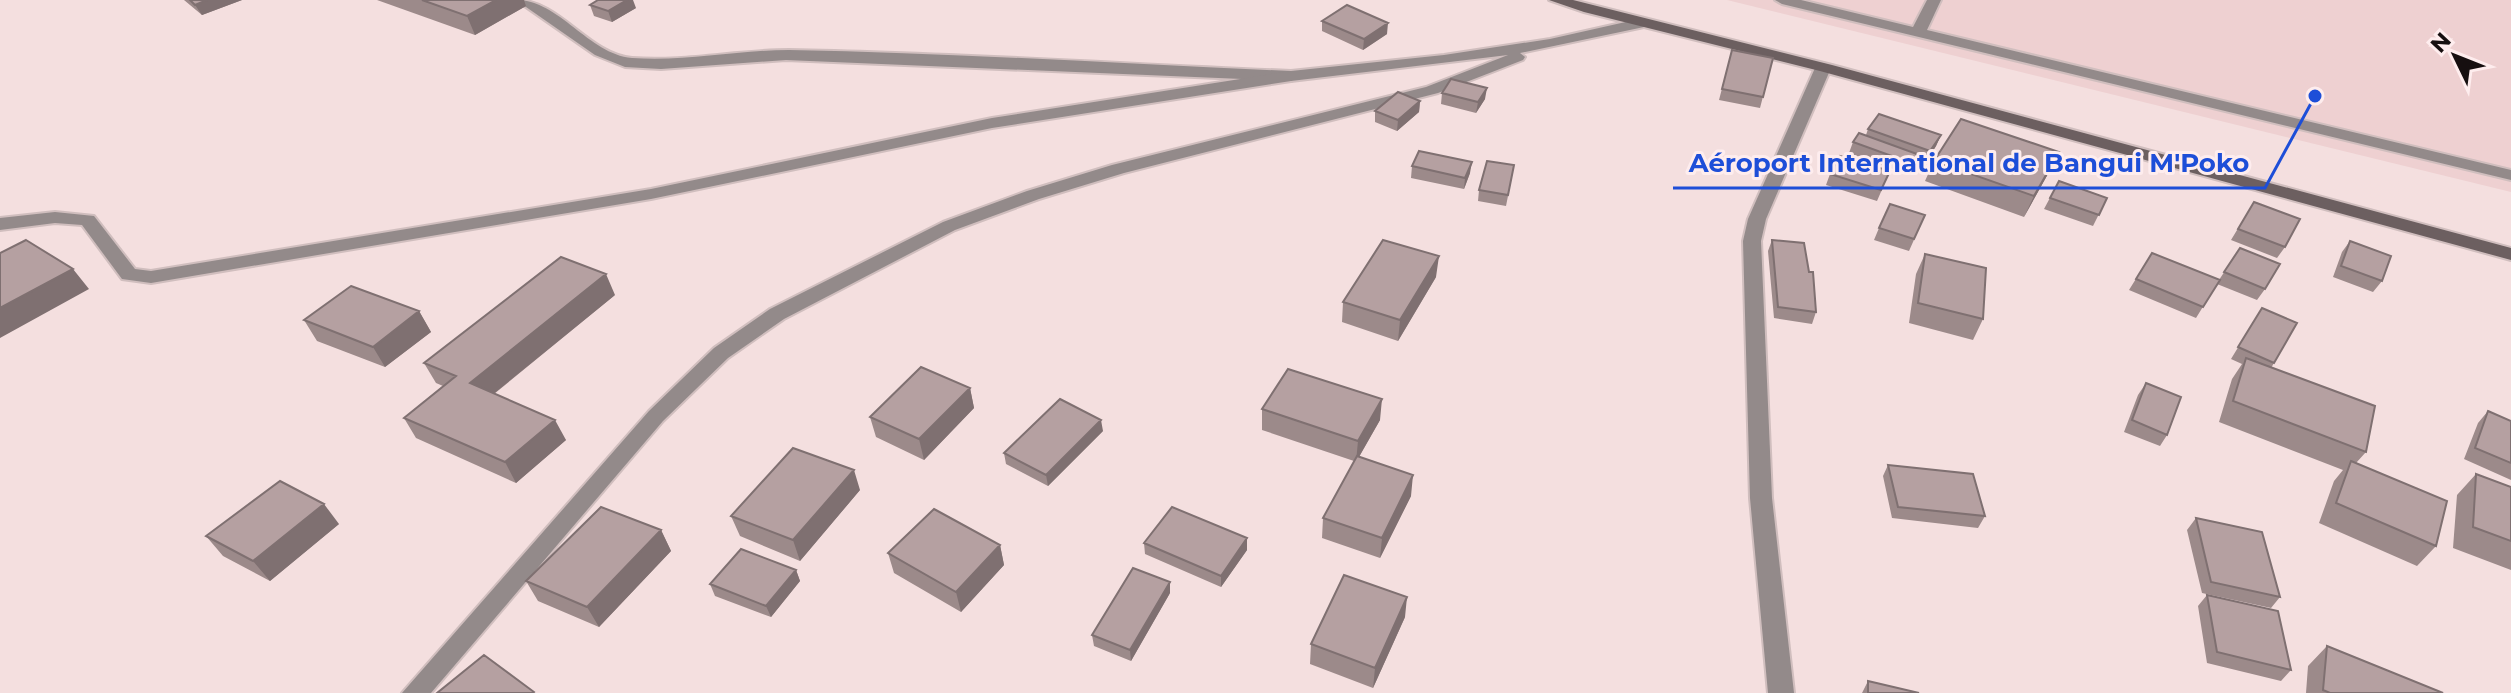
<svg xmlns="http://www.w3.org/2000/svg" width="2511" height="693" font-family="Montserrat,sans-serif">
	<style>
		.built { fill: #eed0d1 }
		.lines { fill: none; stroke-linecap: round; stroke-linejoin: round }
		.lane-casing { stroke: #d0bebe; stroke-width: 4 }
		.street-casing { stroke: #d0bebe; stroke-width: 4 }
		.secondary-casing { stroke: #d0bebe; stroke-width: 4 }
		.lane { fill: #938a8a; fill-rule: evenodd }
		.street { fill: #938a8a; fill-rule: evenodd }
		.secondary { fill: #6c5f60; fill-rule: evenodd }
		.wall { fill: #9c8a8a }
		.shaded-wall { fill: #7f7071 }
		.building { fill: #b5a0a1; stroke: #7f7071; stroke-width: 2 }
		.leader { fill: none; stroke: #1d4ed8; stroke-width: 3 }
		.callout-dot { fill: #1d4ed8; stroke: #feedee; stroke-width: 3 }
		.callout-label { font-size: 26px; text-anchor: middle; font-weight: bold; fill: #1d4ed8; stroke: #feedee; stroke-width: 6; stroke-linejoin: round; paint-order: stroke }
	</style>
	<rect width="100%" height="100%" fill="#f4dfdf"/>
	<path class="built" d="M1727 0H2511V192Z"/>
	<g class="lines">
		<defs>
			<path id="lane" d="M516 0C560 0 588 54 632 58 685 62 737 50 789 50 956 53 1124 64 1291 71L1299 76 1291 81 786 60 661 69 625 67 595 55Z
				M1775 0H1801L1913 27 1927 0H1941L1927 30 2511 170V180L1782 4Z"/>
			<path id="street" d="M1639 19 1647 24 1644 27 1520 53 1525 57 1523 60 1438 93 1124 173 1039 199 955 230 784 319 728 358 663 421 431 693H402L649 411 714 348 770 309 943 222 1027 191 1112 165 1426 87 1508 55 1291 81 992 128 651 199 151 283 122 279 82 225 55 223 0 230V218L55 212 94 216 135 269 151 271 651 189 992 118 1291 71 1444 55 1550 39Z
				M1823 63 1831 68 1766 219 1761 241 1772 498 1794 693H1768L1750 498 1743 241 1748 219 1815 68Z"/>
			<path id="secondary" d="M1549 0H1573L1832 65 2511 248V260L1820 71 1584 12Z"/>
		</defs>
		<use href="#lane" class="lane-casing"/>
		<use href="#street" class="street-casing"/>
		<use href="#secondary" class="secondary-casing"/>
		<use href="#lane" class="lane"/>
		<use href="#street" class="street"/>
		<use href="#secondary" class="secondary"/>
	</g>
	<path class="wall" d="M184 0H242L202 15Z
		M377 0H524L526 6 475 35Z
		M590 5 636 8 612 22 594 16Z
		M1322 21 1387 34 1363 50 1322 31Z
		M1732 50 1773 58 1760 108 1719 100Z
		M1442 93 1485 99 1476 113 1441 104Z
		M1420 101 1419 112 1397 131 1375 122V111Z
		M1868 129 1941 135 1936 146 1926 162 1915 159 1907 174 1849 153 1853 142 1866 135Z
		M1934 161 2049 172 2024 217 1925 181Z
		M1412 166 1470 173 1464 189 1411 178Z
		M1890 171 1877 201 1826 185 1830 174Z
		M1512 176 1506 206 1478 201 1479 190Z
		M2059 181 2107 198 2093 226 2044 209Z
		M2254 202 2285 247 2277 258 2231 240Z
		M1925 215 1909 251 1874 240 1879 228Z
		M1772 240 1816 312 1812 324 1774 318 1768 251Z
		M2350 241 2382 281 2373 292 2333 277 2342 252Z
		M2240 248 2265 289 2257 300 2217 284 2196 318 2129 290 2152 253 2219 280Z
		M1925 254 1983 319 1973 340 1909 323 1916 274Z
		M1436 277 1398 341 1342 322 1343 302Z
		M615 295 494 394 566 440 516 483 416 438 404 418 443 386 436 383 424 363Z
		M2262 308 2274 363 2271 368 2366 452 2356 463 2436 546 2417 566 2319 523 2334 481 2343 470 2219 422 2232 379 2242 364 2231 359Z
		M419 311 431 332 385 367 317 341 304 320Z
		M2146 383 2167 435 2160 446 2124 432 2138 395Z
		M970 388 974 408 924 460 876 437 870 417Z
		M1262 409 1380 420 1359 457 1411 496 1380 558 1322 538 1323 518 1354 461 1262 430Z
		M2488 411 2511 421V480L2464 459 2478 423Z
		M1103 431 1048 486 1006 464 1004 453Z
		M1888 465 1985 516 1978 528 1892 518 1883 476Z
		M2476 474 2511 487V570L2453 548 2457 495Z
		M860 490 800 561 740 536 731 516Z
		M2196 518 2280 597 2271 608 2202 593 2187 530Z
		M339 524 270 581 223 556 206 536Z
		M661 530 671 551 599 627 538 601 526 581Z
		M1144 543 1247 550 1221 587 1145 554Z
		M1000 545 1004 565 961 612 894 573 888 553Z
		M796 570 800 581 771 617 715 596 710 584Z
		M1170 593 1131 661 1094 646 1092 635Z
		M2207 595 2291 670 2281 681 2207 663 2198 606Z
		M1405 617 1373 688 1310 664 1311 644Z
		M2327 646 2443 693H2306L2308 666Z
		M1868 681 1919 693H1862Z"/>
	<path class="shaded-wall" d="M207 0H242L202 15 195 5Z
		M496 0H524L526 6 475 35 467 16Z
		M627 0H633L636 8 612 22 608 11Z
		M1388 23 1387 34 1363 50 1364 39Z
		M1487 88 1485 99 1476 113 1478 102Z
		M1420 101 1419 112 1397 131 1398 120Z
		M1941 135 1936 146 1926 162 1930 151Z
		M2059 152 2049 172 2024 217 2034 196Z
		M1472 162 1470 173 1464 189 1465 178Z
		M1439 256 1436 277 1398 341 1400 320Z
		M73 269 89 289 0 338V308Z
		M606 274 615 295 481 404 470 383Z
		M419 311 431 332 385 367 373 347Z
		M970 388 974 408 924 460 919 439Z
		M1382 399 1380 420 1356 462 1358 441Z
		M555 420 566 440 516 483 505 462Z
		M1101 420 1103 431 1048 486 1046 475Z
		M854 470 860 490 800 561 793 540Z
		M1413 475 1411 496 1380 558 1382 538Z
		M324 504 339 524 270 581 253 561Z
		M661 530 671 551 599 627 587 607Z
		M1247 538V550L1221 587V576Z
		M1000 545 1004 565 961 612 956 592Z
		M796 570 800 581 771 617 766 606Z
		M1170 582V593L1131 661 1130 650Z
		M1407 597 1405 617 1373 688 1375 668Z"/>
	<path class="building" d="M190 0H207L195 5Z
		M422 0H496L467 16Z
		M598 0H627L608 11 590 5Z
		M1347 5 1388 23 1364 39 1322 21Z
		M1732 50 1773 58 1763 97 1722 89Z
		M1451 79 1487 88 1478 102 1442 93Z
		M1398 92 1420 101 1398 120 1375 111Z
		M1879 114 1941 135 1930 151 1868 129Z
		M1961 119 2059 152 2034 196 1934 161Z
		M1859 133 1917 154 1911 163 1853 142Z
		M1419 151 1472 162 1465 178 1412 166Z
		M1840 156 1890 171 1881 190 1830 174Z
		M1487 161 1514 165 1508 195 1479 190Z
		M2059 181 2107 198 2099 215 2050 198Z
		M2254 202 2300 219 2285 247 2238 229Z
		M1890 204 1925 215 1914 239 1879 228Z
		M26 240 73 269 0 308V253Z
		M1383 240 1439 256 1400 320 1343 302Z
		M1772 240 1804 243 1809 272H1813L1816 312 1778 307Z
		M2350 241 2391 256 2382 281 2341 266Z
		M2240 248 2280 264 2265 289 2224 272Z
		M2152 253 2220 280 2203 307 2136 279Z
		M1925 254 1986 268 1983 319 1918 303Z
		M561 257 606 274 470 383 555 420 505 462 404 418 456 376 424 363Z
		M351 286 419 311 373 347 304 320Z
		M2262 308 2297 323 2274 363 2238 347Z
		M2246 358 2375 406 2366 452 2233 401Z
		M921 367 970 388 919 439 870 417Z
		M1288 369 1382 399 1358 441 1262 409Z
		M2146 383 2181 397 2167 435 2132 420Z
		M1060 399 1101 420 1046 475 1004 453Z
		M2488 411 2511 421V463L2475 448Z
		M793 448 854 470 793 540 731 516Z
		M1357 456 1413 475 1382 538 1323 518Z
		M2351 461 2447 501 2436 546 2336 503Z
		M1888 465 1973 474 1985 516 1898 507Z
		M2476 474 2511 487V541L2473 527Z
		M280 481 324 504 253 561 206 536Z
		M601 507 661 530 587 607 526 581Z
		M1172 507 1247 538 1221 576 1144 543Z
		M934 509 1000 545 956 592 888 553Z
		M2196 518 2262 532 2280 597 2211 582Z
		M741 549 796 570 766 606 710 584Z
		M1133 568 1170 582 1130 650 1092 635Z
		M1344 575 1407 597 1375 668 1311 644Z
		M2207 595 2278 611 2291 670 2217 652Z
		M2327 646 2443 693H2330L2323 690Z
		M484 655 534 692 533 693H437Z
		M1868 681 1919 693H1868Z"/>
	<path class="leader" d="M2315 96L2265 188H1673"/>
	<circle class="callout-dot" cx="2315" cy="96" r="8"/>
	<g class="callout-label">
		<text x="1969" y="172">Aéroport International de Bangui M'Poko</text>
	</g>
	<g transform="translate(2455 56) rotate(313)" stroke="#feedee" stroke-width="6" paint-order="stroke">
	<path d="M0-6L14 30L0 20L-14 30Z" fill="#160f10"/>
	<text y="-12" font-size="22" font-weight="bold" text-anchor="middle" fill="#160f10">N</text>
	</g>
</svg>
